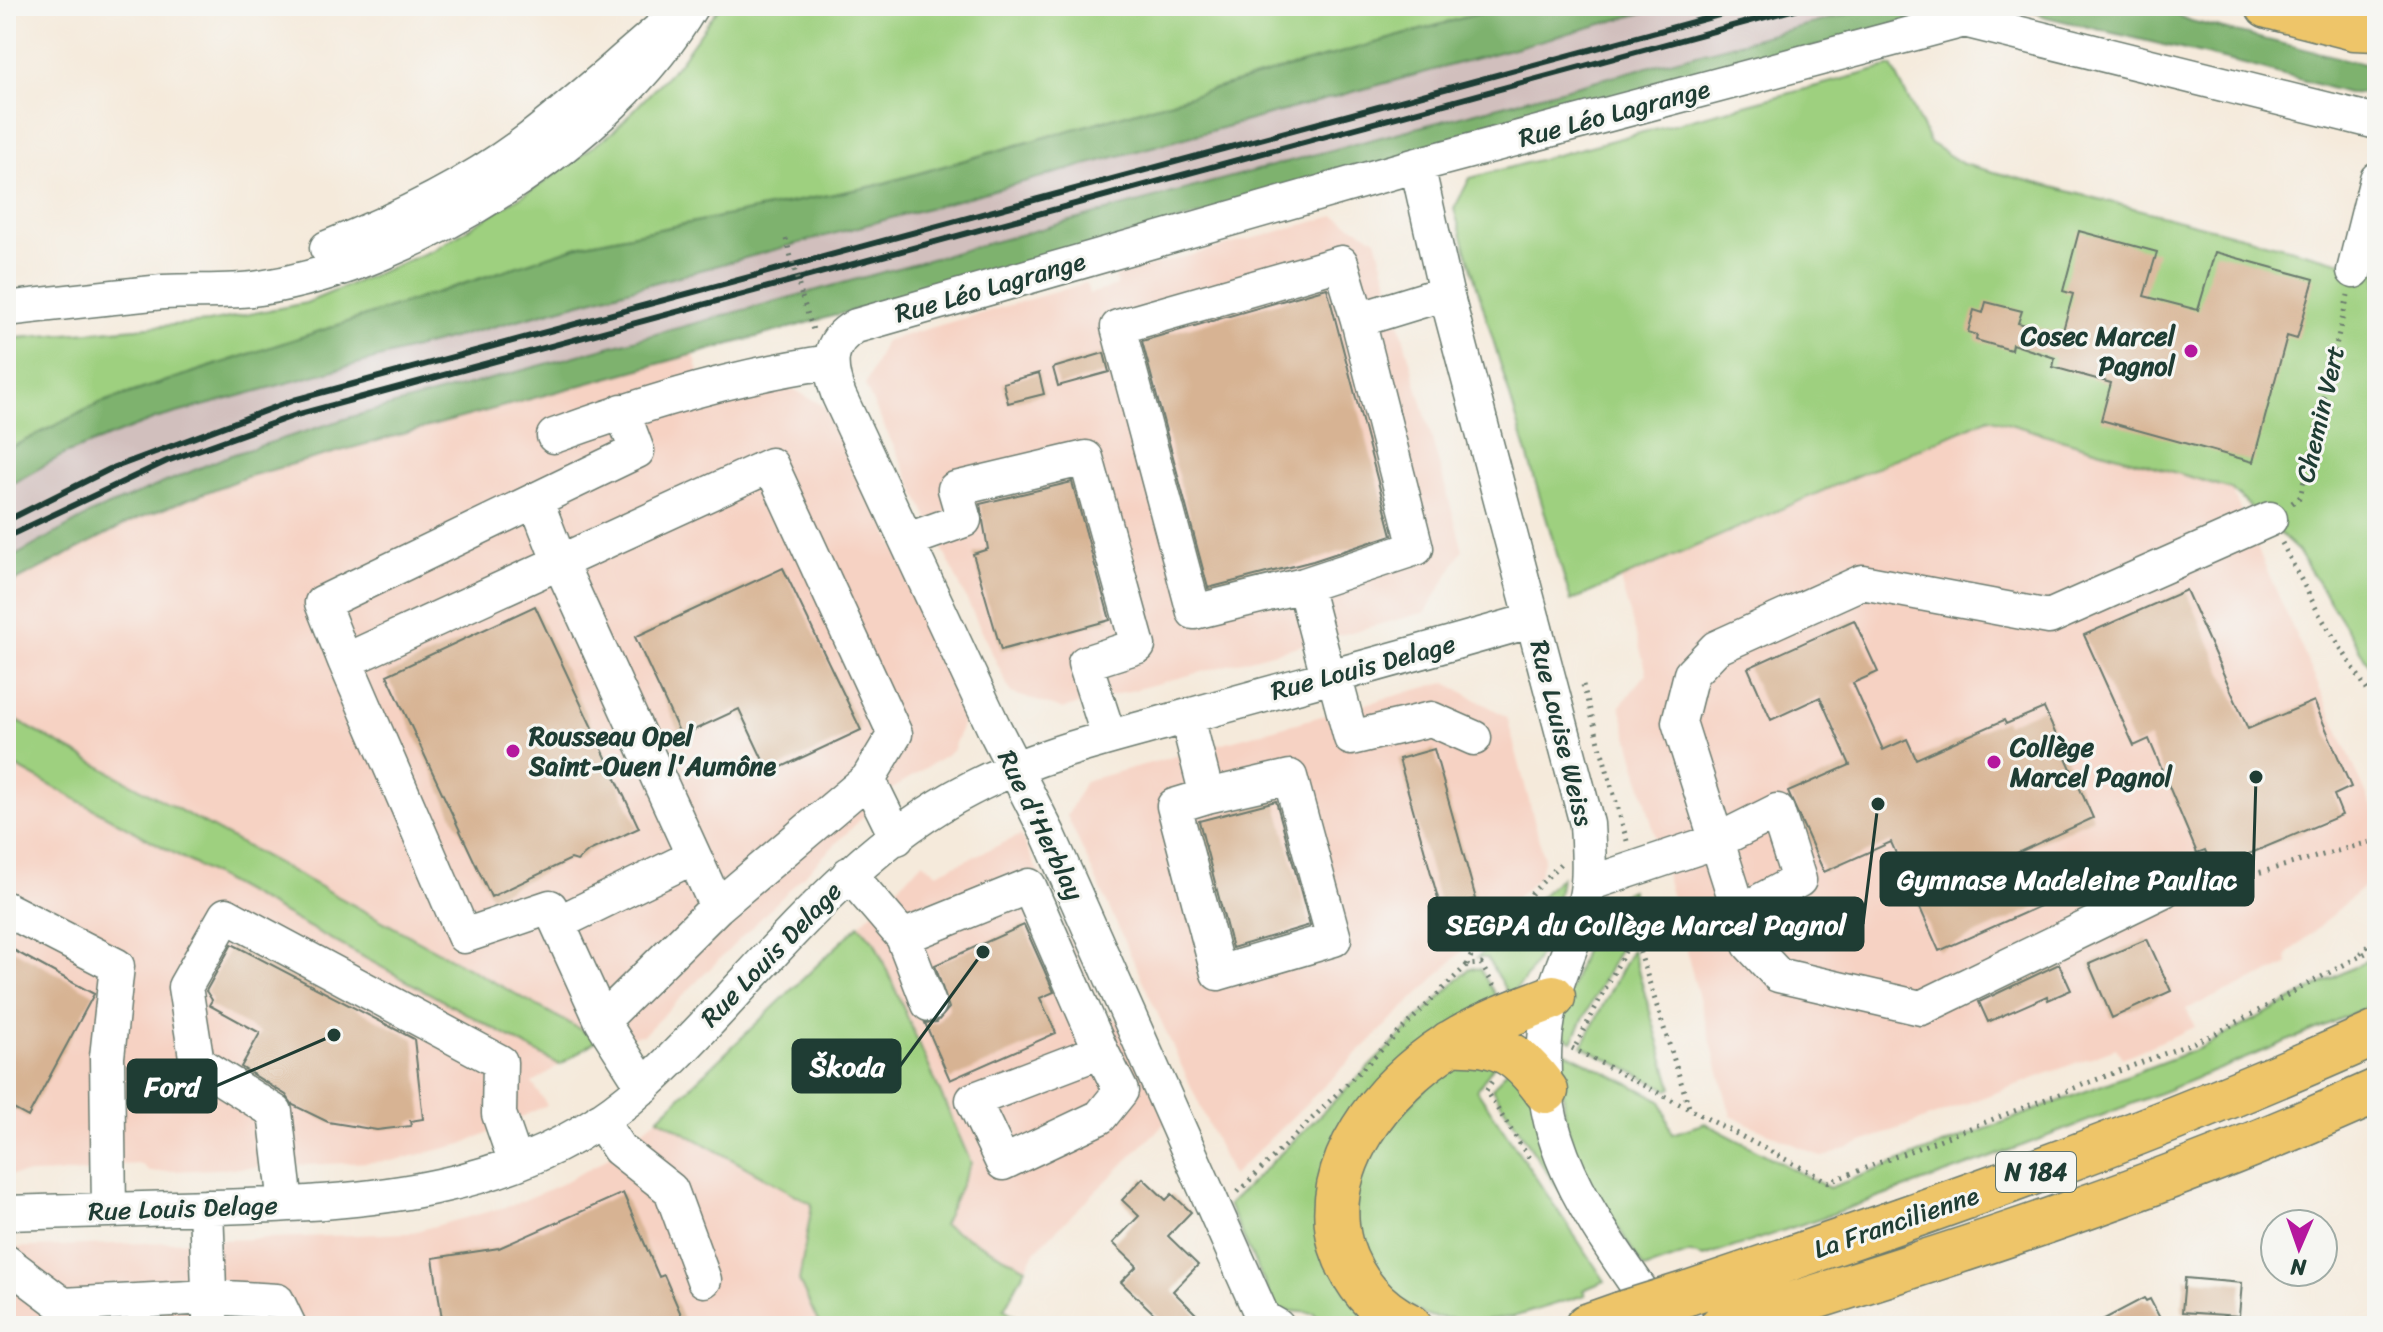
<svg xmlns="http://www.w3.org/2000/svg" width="2383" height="1332" font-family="Sriracha,sans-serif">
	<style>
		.built { fill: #f6d2c3 }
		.industrial { fill: #d1bfbd }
		.green { fill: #9ed07f; stroke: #5e865a; stroke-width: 2 }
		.forest { fill: #7eb26e; stroke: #4e7851; stroke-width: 2 }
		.building { fill: #d7b393 }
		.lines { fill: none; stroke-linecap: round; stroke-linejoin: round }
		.minor-casing { stroke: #6a7a6e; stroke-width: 37 }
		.highway-casing { stroke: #6a7a6e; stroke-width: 47 }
		.path { stroke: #6a7a6e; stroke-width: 5; stroke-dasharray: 2 6; stroke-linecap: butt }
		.minor { stroke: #fff; stroke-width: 34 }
		.highway { stroke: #eec569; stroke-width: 44 }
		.rail { stroke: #1f3d34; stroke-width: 6 }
		.highway-bridge-casing { stroke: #6a7a6e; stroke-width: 47; stroke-linecap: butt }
		.path-bridge { stroke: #6a7a6e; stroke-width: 5; stroke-dasharray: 2 6; stroke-linecap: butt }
		.highway-bridge { stroke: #eec569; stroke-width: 44 }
		.poi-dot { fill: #b5179e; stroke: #f6f6f2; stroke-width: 3 }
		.labels { text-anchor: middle; stroke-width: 6; stroke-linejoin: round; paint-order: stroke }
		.shield { fill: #f6f6f2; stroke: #60746d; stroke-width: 2 }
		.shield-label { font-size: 24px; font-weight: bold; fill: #1f3d34 }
		.street-label { font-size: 26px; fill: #1f3d34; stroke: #f6f6f2 }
		.poi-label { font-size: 26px; font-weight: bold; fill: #1f3d34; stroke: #f6f6f2; text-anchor: start }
		.leader { fill: none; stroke: #1f3d34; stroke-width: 3 }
		.callout-dot { fill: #1f3d34; stroke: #f6f6f2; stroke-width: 3 }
		.callout { fill: #1f3d34; stroke: #1f3d34; stroke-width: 3 }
		.callout-label { font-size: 28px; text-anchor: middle; font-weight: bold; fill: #fff }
	</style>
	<rect width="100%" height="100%" fill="#f6f6f2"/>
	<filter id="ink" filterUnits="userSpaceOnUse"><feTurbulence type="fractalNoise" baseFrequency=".0125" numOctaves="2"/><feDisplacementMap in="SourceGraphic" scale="16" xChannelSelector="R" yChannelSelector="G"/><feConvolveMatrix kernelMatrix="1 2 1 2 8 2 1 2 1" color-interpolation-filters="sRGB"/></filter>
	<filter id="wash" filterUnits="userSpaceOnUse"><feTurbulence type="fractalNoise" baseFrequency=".006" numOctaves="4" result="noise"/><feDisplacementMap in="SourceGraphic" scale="32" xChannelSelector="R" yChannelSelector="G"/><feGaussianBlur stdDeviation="1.8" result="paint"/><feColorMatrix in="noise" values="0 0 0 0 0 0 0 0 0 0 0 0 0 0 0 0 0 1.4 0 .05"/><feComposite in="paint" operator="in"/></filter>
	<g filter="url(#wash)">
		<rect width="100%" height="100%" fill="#f5eadb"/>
		<path class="built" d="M1335 216 1376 239 1463 550 1426 612 1062 709 1011 693 865 386 885 341 1086 283 1089 294 1117 286 1115 276Z
			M694 354 709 406 786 385 831 410 969 707 952 751 889 791 643 1035 598 1039 6 715V586L30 571 132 521 246 477Z
			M1989 418 2231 489 2377 818V875L2287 955 2288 965 2186 1009 2195 1027 2122 1058 2116 1048 1822 1157 1731 1116 1620 706 1647 673 1620 580Z
			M1445 682 1507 717 1544 858 1539 876 1232 1176 1067 816 1085 781Z
			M6 761 560 1065 532 1083 547 1105 463 1144 392 1161 150 1172 141 1164 94 1166 86 1172 6 1175Z
			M1021 835 1105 1018 1118 1020 1166 1122 1036 1250 1026 1268 943 1226 875 943 859 925 923 862 937 873Z
			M658 1118 812 1204 799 1281 820 1326H6V1248L409 1233 513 1205 561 1184 601 1162Z"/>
		<path class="industrial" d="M1668 6H1879L1294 160 351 417 228 456 92 513 6 561V487L65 454 155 419Z"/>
		<path class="green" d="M720 6H1505L874 186 585 244 100 403 6 450V339L208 322 306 303 433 250 543 183 613 132 678 64Z
			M1892 66 1930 143 1963 164 2377 271V677L2298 551 2231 489 1989 418 1571 601 1454 209 1470 178Z
			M6 715 598 1039 560 1065 6 761Z
			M1561 877C1557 910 1538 979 1508 994L1487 958H1477Z
			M1631 890 1638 912 1572 1041 1560 1034 1563 1011 1599 907Z
			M859 925 875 943 971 1163 943 1225 1026 1268 1004 1309 1032 1326H820L799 1281 812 1204 658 1118Z
			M1632 949 1672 1088 1668 1090 1582 1046Z
			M2377 955V1003C2156 1099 1933 1182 1704 1257L1690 1253 1644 1269 1580 1166 1565 1118 1560 1049 1661 1100 1672 1134 1705 1123 1829 1188 2200 1048Z
			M1470 968 1480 969 1502 1007 1335 1147 1378 1326H1324L1314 1313 1277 1310 1228 1205Z
			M1498 1059 1477 1090 1605 1281 1583 1290 1585 1295 1513 1317 1474 1321 1427 1316 1397 1299 1358 1246 1355 1192 1379 1137 1447 1065Z
			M1510 1066 1532 1094 1565 1199 1492 1089Z"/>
		<path class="forest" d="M1505 6H1668L155 419 65 454 6 487V450L100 403 585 244 874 186Z
			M1879 6H1963L246 477 132 521 6 586V561L92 513 228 456 351 417 1294 160Z
			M2021 6H2157L2191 21 2377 67V94L2347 93 2248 65 2046 17Z"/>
		<g id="blocks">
			<path class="building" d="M2079 231 2157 252 2144 296 2198 310 2215 252 2314 279 2297 339 2287 336 2253 462 2101 420 2111 383 2053 367 2055 358 2012 344 2011 350 1976 340 1977 335 1968 332 1974 310 1983 313 1986 302 2022 311 2018 323 2062 334 2073 294 2063 291Z
				M1327 288 1392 535 1313 561 1208 588 1142 341Z
				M1104 353 1109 372 1058 386 1053 368Z
				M1039 373 1044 394 1008 403 1003 383Z
				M1072 482 1110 620 1001 650 973 554 988 549 980 504Z
				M783 568 861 730 769 773 739 709 681 736 635 637Z
				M2186 590 2248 729 2314 701 2351 787 2334 795 2342 815 2213 869 2205 850 2197 853 2149 739 2134 746 2084 635Z
				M535 606 639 828 589 851 577 861 571 859 491 897 387 675Z
				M1854 620 1878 672 1853 683 1883 750 1907 739 1916 759 2004 720 2006 724 2044 708 2093 818 2017 853 2040 906 1939 951 1891 842 1824 872 1788 792 1850 765 1820 697 1771 720 1748 668Z
				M1434 749 1476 899 1441 909 1399 759Z
				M1276 801 1310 925 1232 948 1199 821Z
				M1024 925 1054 992 1040 998 1056 1033 950 1080 925 1023 937 1022 949 1008 935 965Z
				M2147 939 2171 991 2112 1018 2089 964Z
				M232 944 414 1039 423 1119 410 1121 411 1126 377 1130 328 1122 293 1105 286 1095 241 1067 260 1033 209 1005 212 1000 206 991Z
				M6 946 94 994 28 1117 6 1105Z
				M2059 964 2071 990 2048 1000 2047 996 1988 1022 1979 1002Z
				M1143 1178 1166 1200 1172 1194 1191 1212 1168 1236 1198 1265 1173 1291 1208 1326H1167L1121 1282 1137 1266 1113 1243 1139 1216 1122 1200Z
				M623 1193 659 1277 664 1275 686 1326H443L433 1258 499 1248Z
				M2185 1278 2242 1283 2239 1316 2182 1312Z
				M2144 1298 2146 1301 2150 1299 2164 1326H2091Z"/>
		</g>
	</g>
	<g filter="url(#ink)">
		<use href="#blocks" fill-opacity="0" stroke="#6a7a6e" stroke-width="2"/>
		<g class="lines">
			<defs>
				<path id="minor" d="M1417 165 1446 293 1587 824C1588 844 1590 864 1588 884 1584 924 1562 961 1552 1000 1518 1134 1596 1223 1665 1326
					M327 248C395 221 462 189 522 145 569 110 613 69 658 31
					M2354 271 2377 179
					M6 309C58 303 111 297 163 292 196 290 228 293 260 288 413 265 613 140 691 6
					M1358 320 1416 548 1304 585 1194 612 1118 327 1341 263 1358 320 1446 293
					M554 436C644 403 736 375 830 362
					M536 501 560 563 717 907 868 779 895 734 771 465 345 661 322 603 637 451 622 411
					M908 540 964 520 955 489 1086 458 1138 646 1085 663 1109 737
					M1304 585 1328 676
					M345 661 464 936 550 907 602 1021 644 1087
					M1334 675 1351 738 1431 719 1474 738
					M1187 717 1207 796 1174 806 1218 973 1334 939 1290 777 1207 796
					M868 779 897 838
					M849 874 903 937 929 1004
					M1588 884 1717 841 1777 811 1799 880 1740 912
					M2164 890 1921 1008 1778 975 1750 945 1679 722 1691 674 1716 648 1862 582 2049 617 2270 519
					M6 909 117 966 107 1057 109 1210
					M558 923 693 857
					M903 937 1029 886 1101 1051 973 1100 1003 1163 1100 1117 1121 1091 1101 1051
					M602 1021 717 907
					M600 1120 619 1149 671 1190 704 1280
					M286 1204 275 1112 197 1063 185 987 226 915 500 1062 499 1114 516 1163
					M206 1207 210 1317
					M6 1213C74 1211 142 1209 211 1207 362 1203 526 1195 644 1086 752 987 837 857 970 789 1039 753 1114 737 1188 716 1303 684 1419 653 1533 620
					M6 1262 63 1305 209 1297 277 1301 289 1326
					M1277 1326 1263 1318 1048 834 993 726 839 396C828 367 826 342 856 326L1417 165 1964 20 2377 122"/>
				<path id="highway" d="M2268 6 2354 28 2377 29
					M1450 1043C1498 1041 1518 1052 1546 1091
					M1688 1293C1921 1215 2152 1134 2377 1033
					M1410 1326C1376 1310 1352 1281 1341 1246 1318 1165 1384 1086 1448 1045 1479 1024 1518 1011 1553 997
					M1587 1326 1621 1314
					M1722 1326C1943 1258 2166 1187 2377 1091"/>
			</defs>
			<use href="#minor" class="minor-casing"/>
			<use href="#highway" class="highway-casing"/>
			<path class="path" d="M802 297 813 330
				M2292 503 2300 497 2348 295
				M2282 543 2319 614 2377 705
				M1583 685 1627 841
				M2229 881 2377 840
				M1634 934 1642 914 1639 897
				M2360 953 2377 938
				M1467 965 1471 956 1561 863
				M1576 1045 1634 934 1689 1107
				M1572 1048 1829 1182 2213 1035 2377 947
				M1492 1082 1486 1091 1529 1158
				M1238 1192 1467 965 1481 964 1494 986"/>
			<use href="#minor" class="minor"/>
			<use href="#highway" class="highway"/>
			<path class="rail" d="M6 521 110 469 294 400 1752 6
				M6 537 167 461 296 415 1806 6"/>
			<defs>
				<path id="highway-bridge" d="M1621 1314 1688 1293"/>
			</defs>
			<use href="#highway-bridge" class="highway-bridge-casing"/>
			<path class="path-bridge" d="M786 239 802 297"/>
			<use href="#highway-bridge" class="highway-bridge"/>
		</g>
	</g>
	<g class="poi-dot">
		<circle cx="2191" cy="351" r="8"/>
		<circle cx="513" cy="751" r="8"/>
		<circle cx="1994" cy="762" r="8"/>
	</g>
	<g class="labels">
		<rect class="shield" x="1996" y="1152" width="80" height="40" rx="6"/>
		<g class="shield-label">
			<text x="2036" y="1180">N 184</text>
		</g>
		<g class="street-label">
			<text transform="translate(1614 113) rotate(-15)" y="9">Rue Léo Lagrange</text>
			<text transform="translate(990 287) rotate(-16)" y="9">Rue Léo Lagrange</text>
			<text transform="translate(2320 414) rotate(-77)" y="9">Chemin Vert</text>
			<text transform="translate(1363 667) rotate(-15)" y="9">Rue Louis Delage</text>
			<text transform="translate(1562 733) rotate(76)" y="9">Rue Louise Weiss</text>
			<text transform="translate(1041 825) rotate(64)" y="9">Rue d'Herblay</text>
			<text transform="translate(771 954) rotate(-46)" y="9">Rue Louis Delage</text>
			<text transform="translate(183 1208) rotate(-2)" y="9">Rue Louis Delage</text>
			<text transform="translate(1896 1222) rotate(-19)" y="9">La Francilienne</text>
		</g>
		<g class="poi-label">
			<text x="2175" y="345" text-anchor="end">Cosec Marcel<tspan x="2175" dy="30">Pagnol</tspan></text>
			<text x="529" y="745">Rousseau Opel<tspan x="529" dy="30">Saint-Ouen l'Aumône</tspan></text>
			<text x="2010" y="756">Collège<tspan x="2010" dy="30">Marcel Pagnol</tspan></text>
		</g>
	</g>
	<path class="leader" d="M2256 777L2253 879M1878 804L1863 924M983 952L900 1066M334 1035L216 1086"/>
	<g class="callout-dot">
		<circle cx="2256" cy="777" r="8"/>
		<circle cx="1878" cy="804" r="8"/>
		<circle cx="983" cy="952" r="8"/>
		<circle cx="334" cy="1035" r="8"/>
	</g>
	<g class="callout">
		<rect x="1881" y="853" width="372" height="52" rx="8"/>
		<rect x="1429" y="898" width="434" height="52" rx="8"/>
		<rect x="793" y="1040" width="107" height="52" rx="8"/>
		<rect x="128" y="1060" width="88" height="52" rx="8"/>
	</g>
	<g class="callout-label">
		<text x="2067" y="889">Gymnase Madeleine Pauliac</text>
		<text x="1646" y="934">SEGPA du Collège Marcel Pagnol</text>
		<text x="847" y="1076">Škoda</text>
		<text x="172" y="1096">Ford</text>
	</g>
	<rect width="2383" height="1332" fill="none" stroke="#f6f6f2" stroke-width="32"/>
	<g transform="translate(2299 1248) rotate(182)"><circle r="38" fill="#f6f6f2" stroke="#a0aca6" stroke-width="2"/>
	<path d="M0-6L14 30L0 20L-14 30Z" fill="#b5179e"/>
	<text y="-12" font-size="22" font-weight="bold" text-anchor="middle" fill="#1f3d34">N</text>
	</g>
</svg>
